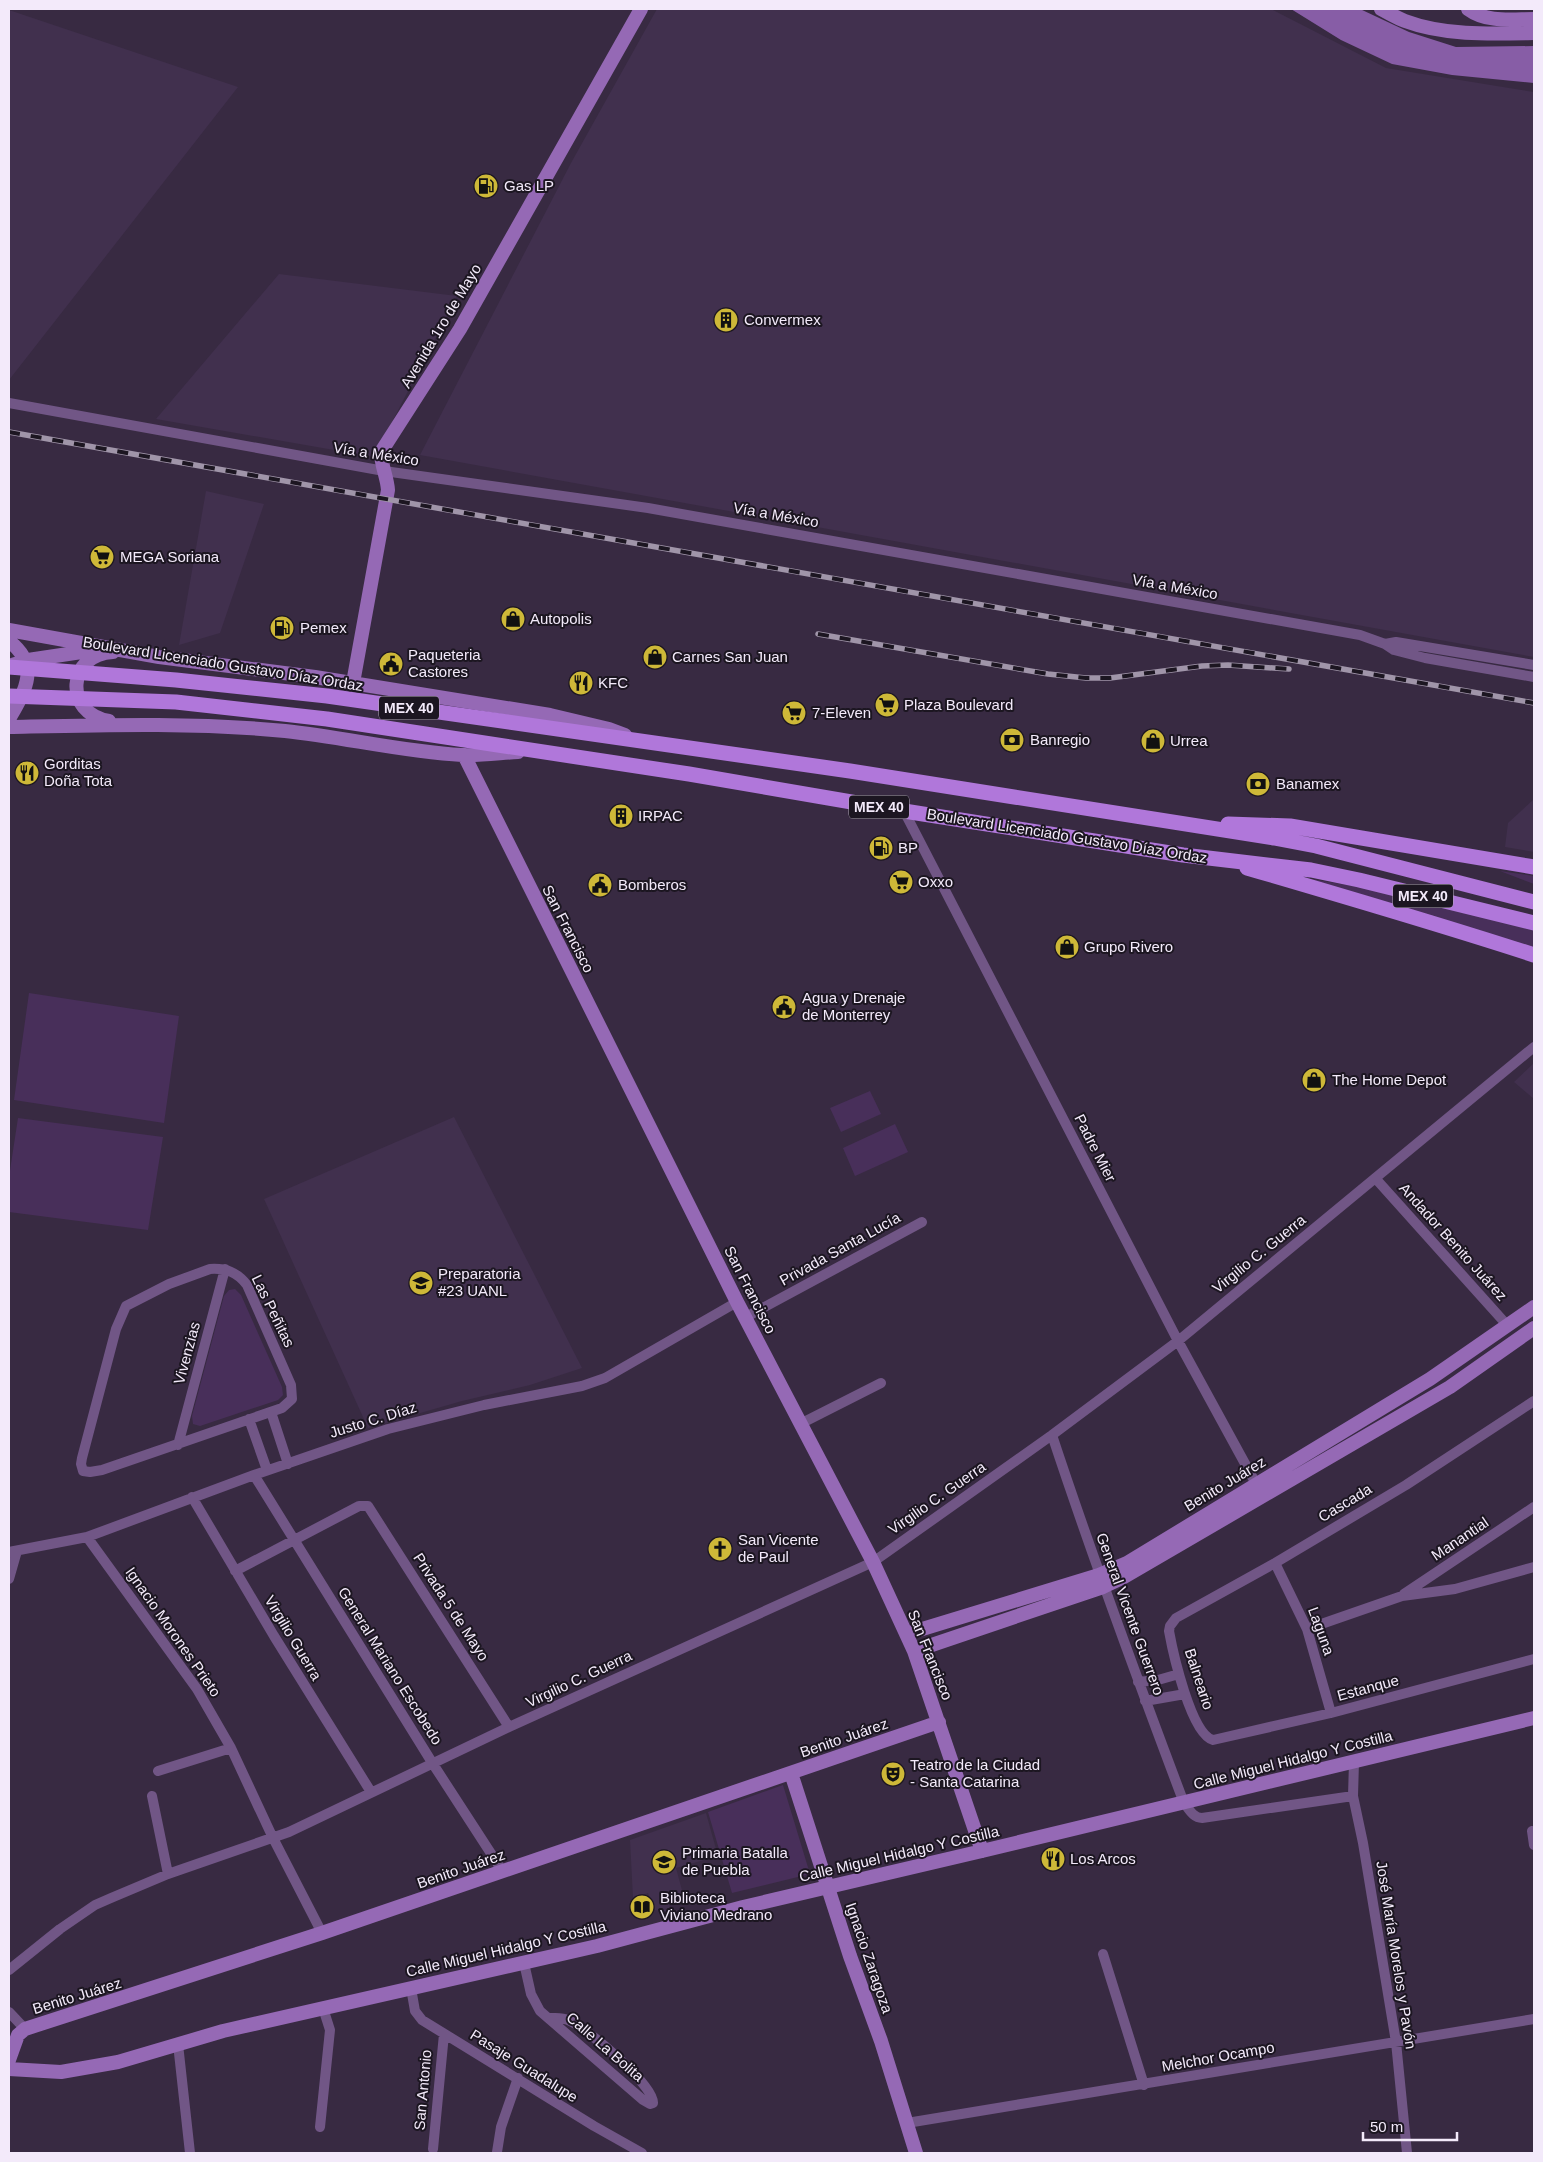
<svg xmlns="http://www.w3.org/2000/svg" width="1543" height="2162" font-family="Helvetica,sans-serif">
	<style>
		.built { fill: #41304e }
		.green { fill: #482f5a }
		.water { fill: #875da6 }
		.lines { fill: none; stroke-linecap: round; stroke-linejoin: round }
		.street { stroke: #715686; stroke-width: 10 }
		.secondary { stroke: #9569b5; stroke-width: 14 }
		.primary { stroke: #b077da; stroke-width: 15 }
		.rail-casing { stroke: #a095a9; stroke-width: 5.5 }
		.rail { stroke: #1c1621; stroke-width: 4; stroke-dasharray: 11; stroke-linecap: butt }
		.labels { text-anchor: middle; stroke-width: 4; stroke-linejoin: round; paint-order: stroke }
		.shield { fill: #1c1621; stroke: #b2aab9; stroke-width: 1 }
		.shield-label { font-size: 14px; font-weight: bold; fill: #f3eafa }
		.poi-label { font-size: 15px; fill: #f3eafa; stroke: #1c1621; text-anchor: start }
		.street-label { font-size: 15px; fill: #f3eafa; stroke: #1c1621 }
	</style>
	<rect width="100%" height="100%" fill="#382a42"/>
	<path class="built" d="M657 9H1271L1386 68 1534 92V657L420 455 571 163Z
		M9 10 238 87 9 380Z
		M279 274 457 296 374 457 156 419Z
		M206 491 264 504 220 633 179 645Z
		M1534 799V852L1505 847 1508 823Z
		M1534 1063V1099L1514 1082Z
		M454 1117 582 1368 530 1385 462 1401 368 1428 264 1199Z
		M706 1813 718 1856 676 1868 683 1894 668 1899 671 1912 654 1910 648 1893 633 1898 630 1840Z"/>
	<path class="green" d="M1500 871 1534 876V884Z
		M1280 874 1366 888 1534 930V949Z
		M29 993 179 1016 164 1123 14 1100Z
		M870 1091 881 1114 841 1132 830 1108Z
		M18 1118 163 1137 148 1230 9 1212V1177Z
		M895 1124 908 1152 855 1176 843 1148Z
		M235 1289 241 1295 282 1387 283 1395 278 1400 200 1426 193 1424 192 1416 224 1296 229 1290Z
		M783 1785 810 1874 732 1893 708 1812Z"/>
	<path class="water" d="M1291 9H1360L1409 32 1456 47 1534 46V83L1452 75 1392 64 1341 40Z"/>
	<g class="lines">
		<path class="street" d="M9 403 384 471 648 508 1360 635 1385 644 1394 650 1425 658 1534 677
			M1385 644 1396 642 1534 665
			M904 811 1178 1341 1260 1491
			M1376 1179 1507 1325
			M210 1269C226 1268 237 1272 247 1285L291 1385 292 1399 282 1408 102 1470 90 1472 83 1471 81 1464 82 1458 116 1329 126 1306 169 1284Z
			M746 1317 922 1222
			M1534 1401 1406 1485 1275 1563 1176 1618 1170 1626 1169 1631C1173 1653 1191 1734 1213 1740L1331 1713 1534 1659
			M271 1412 288 1464
			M249 1419 267 1470
			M802 1423 881 1383
			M1052 1435C1093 1559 1138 1681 1184 1803 1189 1809 1193 1818 1202 1818L1353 1796
			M178 1445 225 1269
			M254 1475 433 1764 503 1872
			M192 1497 274 1636 371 1792
			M87 1537 197 1689 231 1748 273 1838 322 1933
			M9 1552 87 1537 254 1475 388 1429 484 1405 582 1386 605 1378 737 1302
			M1275 1563 1307 1629 1331 1713
			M235 1571 359 1506H368L509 1727
			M9 1579 17 1551
			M1404 1594 1534 1507
			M1307 1629 1402 1596 1455 1589 1534 1567
			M1138 1682 1158 1680 1179 1674
			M1145 1701 1185 1694
			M1354 1762 1353 1796 1363 1843 1396 2042 1407 2153
			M158 1771 231 1748
			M152 1796 168 1874
			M1532 1831 1534 1845
			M1103 1954 1144 2085
			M524 1963 531 1994 540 2011 643 2100 650 2104 653 2103C654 2085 586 2027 568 2020 562 2017 556 2018 549 2018
			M9 1970 60 1929 95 1905 111 1898 168 1874 289 1832 509 1727 873 1562 1052 1435 1178 1341 1534 1047
			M411 1988 415 2011 422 2020 594 2126 642 2153
			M9 2012 25 2029
			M178 2044 190 2153
			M907 2123 1534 2019
			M320 2127 330 2030 323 2008
			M433 2149 444 2034
			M497 2152 501 2127 518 2078"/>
		<path class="secondary" d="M1381 9C1389 13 1397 18 1405 21 1445 36 1492 34 1534 33
			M1468 9C1487 23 1512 19 1534 19
			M9 630 159 657 315 677 550 715 609 729 625 735
			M9 641C41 666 25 691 9 719
			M9 666 28 660 95 650
			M353 683 388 490C387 476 381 466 381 452L460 329 641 9
			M109 721C63 713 67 654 113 652
			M9 727C101 725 193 722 285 731 344 737 402 752 462 755 480 756 500 753 518 752
			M464 755 737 1302 873 1562 914 1651 982 1851
			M906 1634 1099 1575 1127 1563 1430 1379 1534 1307
			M914 1651 1103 1587 1124 1577 1450 1387 1534 1328
			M791 1773 850 1956 881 2041 916 2153
			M9 2060 18 2035 25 2029 322 1933 939 1722
			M9 2069 61 2072 118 2062 223 2031 597 1946 743 1907 982 1851 1534 1718"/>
		<path class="primary" d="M9 667 176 680 327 696 850 771 1274 838 1316 846 1534 902
			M9 696 176 702 327 719 689 774 904 811 1183 855 1311 870 1359 880 1534 923
			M1228 824 1290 826 1534 867
			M1247 868C1343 896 1439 924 1534 955"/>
		<defs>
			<path id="rail" d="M9 432 1534 703
				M818 634 1048 674 1086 678H1110L1202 666 1228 665 1289 669"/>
		</defs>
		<use href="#rail" class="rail-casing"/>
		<use href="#rail" class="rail"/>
	</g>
	<defs>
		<symbol id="fuel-disc" viewBox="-11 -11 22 22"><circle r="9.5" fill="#ceb838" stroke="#1c1621"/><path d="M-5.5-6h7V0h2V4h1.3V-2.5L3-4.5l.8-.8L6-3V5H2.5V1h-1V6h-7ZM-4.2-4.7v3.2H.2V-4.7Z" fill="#111"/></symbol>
		<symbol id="building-disc" viewBox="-11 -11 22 22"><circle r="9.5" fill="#ceb838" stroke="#1c1621"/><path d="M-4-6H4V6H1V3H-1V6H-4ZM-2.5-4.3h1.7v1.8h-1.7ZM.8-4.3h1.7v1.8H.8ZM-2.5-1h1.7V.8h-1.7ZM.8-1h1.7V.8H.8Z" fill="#111"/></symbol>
		<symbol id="supermarket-disc" viewBox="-11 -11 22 22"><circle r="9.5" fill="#ceb838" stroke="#1c1621"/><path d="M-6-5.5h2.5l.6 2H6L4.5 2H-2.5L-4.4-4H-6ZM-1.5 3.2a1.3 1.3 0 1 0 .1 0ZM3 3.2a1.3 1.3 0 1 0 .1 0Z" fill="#111"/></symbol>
		<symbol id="shop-disc" viewBox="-11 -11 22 22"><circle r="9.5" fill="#ceb838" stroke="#1c1621"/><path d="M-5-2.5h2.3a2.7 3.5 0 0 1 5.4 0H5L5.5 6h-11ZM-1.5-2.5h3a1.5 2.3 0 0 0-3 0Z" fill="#111"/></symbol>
		<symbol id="civic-disc" viewBox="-11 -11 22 22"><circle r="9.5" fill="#ceb838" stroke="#1c1621"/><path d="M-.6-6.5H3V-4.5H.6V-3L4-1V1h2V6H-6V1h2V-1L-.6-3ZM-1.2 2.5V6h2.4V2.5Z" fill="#111"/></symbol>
		<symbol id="restaurant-disc" viewBox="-11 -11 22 22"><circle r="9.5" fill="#ceb838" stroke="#1c1621"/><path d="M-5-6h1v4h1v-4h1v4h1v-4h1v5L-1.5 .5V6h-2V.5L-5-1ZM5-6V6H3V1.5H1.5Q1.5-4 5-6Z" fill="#111"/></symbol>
		<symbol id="bank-disc" viewBox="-11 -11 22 22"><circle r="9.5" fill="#ceb838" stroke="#1c1621"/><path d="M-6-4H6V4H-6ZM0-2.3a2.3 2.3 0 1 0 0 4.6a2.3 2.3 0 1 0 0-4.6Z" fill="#111"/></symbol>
		<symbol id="school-disc" viewBox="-11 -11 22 22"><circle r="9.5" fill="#ceb838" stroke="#1c1621"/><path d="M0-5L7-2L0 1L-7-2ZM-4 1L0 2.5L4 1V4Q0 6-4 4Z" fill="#111"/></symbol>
		<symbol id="church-disc" viewBox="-11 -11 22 22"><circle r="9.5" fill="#ceb838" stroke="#1c1621"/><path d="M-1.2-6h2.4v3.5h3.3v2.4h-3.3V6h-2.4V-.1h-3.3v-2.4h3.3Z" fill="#111"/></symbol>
		<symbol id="theatre-disc" viewBox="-11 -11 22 22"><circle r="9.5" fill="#ceb838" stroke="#1c1621"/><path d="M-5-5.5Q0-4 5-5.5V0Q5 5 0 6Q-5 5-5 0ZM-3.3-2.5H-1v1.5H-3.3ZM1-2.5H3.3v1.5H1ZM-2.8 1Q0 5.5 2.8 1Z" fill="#111"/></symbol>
		<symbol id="library-disc" viewBox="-11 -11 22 22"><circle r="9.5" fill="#ceb838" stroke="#1c1621"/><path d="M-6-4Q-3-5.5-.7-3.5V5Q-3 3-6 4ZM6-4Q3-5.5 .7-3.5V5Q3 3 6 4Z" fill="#111"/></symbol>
	</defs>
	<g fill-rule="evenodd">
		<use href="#fuel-disc" x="472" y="172" width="28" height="28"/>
		<use href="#building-disc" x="712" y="306" width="28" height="28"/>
		<use href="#supermarket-disc" x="88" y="543" width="28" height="28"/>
		<use href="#shop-disc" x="499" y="605" width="28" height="28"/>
		<use href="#fuel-disc" x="268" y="614" width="28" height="28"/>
		<use href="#shop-disc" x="641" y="643" width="28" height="28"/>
		<use href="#civic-disc" x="377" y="650" width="28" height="28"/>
		<use href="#restaurant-disc" x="567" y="669" width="28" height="28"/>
		<use href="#supermarket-disc" x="873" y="691" width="28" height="28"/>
		<use href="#supermarket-disc" x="780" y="699" width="28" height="28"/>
		<use href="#bank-disc" x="998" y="726" width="28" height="28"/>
		<use href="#shop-disc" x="1139" y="727" width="28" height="28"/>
		<use href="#restaurant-disc" x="13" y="759" width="28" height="28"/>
		<use href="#bank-disc" x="1244" y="770" width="28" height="28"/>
		<use href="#building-disc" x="607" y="802" width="28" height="28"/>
		<use href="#fuel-disc" x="867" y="834" width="28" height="28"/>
		<use href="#supermarket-disc" x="887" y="868" width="28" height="28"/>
		<use href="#civic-disc" x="586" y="871" width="28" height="28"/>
		<use href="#shop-disc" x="1053" y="933" width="28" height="28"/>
		<use href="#civic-disc" x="770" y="993" width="28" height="28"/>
		<use href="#shop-disc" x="1300" y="1066" width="28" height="28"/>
		<use href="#school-disc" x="407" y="1269" width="28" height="28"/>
		<use href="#church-disc" x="706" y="1535" width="28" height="28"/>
		<use href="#theatre-disc" x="879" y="1760" width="28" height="28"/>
		<use href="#restaurant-disc" x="1039" y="1845" width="28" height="28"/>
		<use href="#school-disc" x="650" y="1848" width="28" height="28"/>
		<use href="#library-disc" x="628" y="1893" width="28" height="28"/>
	</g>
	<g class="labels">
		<g class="shield">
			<rect x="379" y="696.5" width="60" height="23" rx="4"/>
			<rect x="849" y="795.5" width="60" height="23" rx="4"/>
			<rect x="1393" y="884.5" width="60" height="23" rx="4"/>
		</g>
		<g class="shield-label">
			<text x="409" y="713">MEX 40</text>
			<text x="879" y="812">MEX 40</text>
			<text x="1423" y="901">MEX 40</text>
		</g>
		<g class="poi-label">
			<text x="504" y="191">Gas LP</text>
			<text x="744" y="325">Convermex</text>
			<text x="120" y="562">MEGA Soriana</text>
			<text x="530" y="624">Autopolis</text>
			<text x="300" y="633">Pemex</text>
			<text x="408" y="660">Paqueteria<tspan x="408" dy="17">Castores</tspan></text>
			<text x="672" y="662">Carnes San Juan</text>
			<text x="598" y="688">KFC</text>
			<text x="904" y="710">Plaza Boulevard</text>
			<text x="812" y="718">7-Eleven</text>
			<text x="1030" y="745">Banregio</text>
			<text x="1170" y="746">Urrea</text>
			<text x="44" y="769">Gorditas<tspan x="44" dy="17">Doña Tota</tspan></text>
			<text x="1276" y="789">Banamex</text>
			<text x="638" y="821">IRPAC</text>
			<text x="898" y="853">BP</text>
			<text x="918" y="887">Oxxo</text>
			<text x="618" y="890">Bomberos</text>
			<text x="1084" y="952">Grupo Rivero</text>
			<text x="802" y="1003">Agua y Drenaje<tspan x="802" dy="17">de Monterrey</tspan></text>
			<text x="1332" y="1085">The Home Depot</text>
			<text x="438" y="1279">Preparatoria<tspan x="438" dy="17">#23 UANL</tspan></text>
			<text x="738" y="1545">San Vicente<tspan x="738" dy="17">de Paul</tspan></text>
			<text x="910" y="1770">Teatro de la Ciudad<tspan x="910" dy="17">- Santa Catarina</tspan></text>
			<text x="682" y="1858">Primaria Batalla<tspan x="682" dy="17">de Puebla</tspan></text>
			<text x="1070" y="1864">Los Arcos</text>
			<text x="660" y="1903">Biblioteca<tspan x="660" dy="17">Viviano Medrano</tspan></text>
		</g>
		<g class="street-label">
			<text transform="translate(441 326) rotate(-59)" y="5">Avenida 1ro de Mayo</text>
			<text transform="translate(376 454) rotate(9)" y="5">Vía a México</text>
			<text transform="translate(776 515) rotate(10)" y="5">Vía a México</text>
			<text transform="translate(1175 587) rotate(10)" y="5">Vía a México</text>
			<text transform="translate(223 664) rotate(9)" y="5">Boulevard Licenciado Gustavo Díaz Ordaz</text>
			<text transform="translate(1067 836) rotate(9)" y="5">Boulevard Licenciado Gustavo Díaz Ordaz</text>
			<text transform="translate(568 929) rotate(63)" y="5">San Francisco</text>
			<text transform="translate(1095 1148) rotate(63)" y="5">Padre Mier</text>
			<text transform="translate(1453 1242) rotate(48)" y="5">Andador Benito Juárez</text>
			<text transform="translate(840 1249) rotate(-29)" y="5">Privada Santa Lucía</text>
			<text transform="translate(1259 1254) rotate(-39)" y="5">Virgilio C. Guerra</text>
			<text transform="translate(750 1290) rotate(63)" y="5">San Francisco</text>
			<text transform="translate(273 1311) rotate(64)" y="5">Las Peñitas</text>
			<text transform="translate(187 1353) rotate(-75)" y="5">Vivenzias</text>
			<text transform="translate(373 1420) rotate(-17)" y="5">Justo C. Díaz</text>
			<text transform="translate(1225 1484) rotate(-31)" y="5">Benito Juárez</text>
			<text transform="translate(937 1498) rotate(-35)" y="5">Virgilio C. Guerra</text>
			<text transform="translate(1345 1503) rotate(-31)" y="5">Cascada</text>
			<text transform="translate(1460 1539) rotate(-34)" y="5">Manantial</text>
			<text transform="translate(451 1607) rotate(57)" y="5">Privada 5 de Mayo</text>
			<text transform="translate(1130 1614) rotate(70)" y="5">General Vicente Guerrero</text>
			<text transform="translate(1321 1631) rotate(70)" y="5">Laguna</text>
			<text transform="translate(173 1632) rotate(55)" y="5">Ignacio Morones Prieto</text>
			<text transform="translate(293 1638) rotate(59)" y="5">Virgilio Guerra</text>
			<text transform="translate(930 1655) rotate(68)" y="5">San Francisco</text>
			<text transform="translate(390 1666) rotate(58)" y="5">General Mariano Escobedo</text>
			<text transform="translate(579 1679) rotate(-25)" y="5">Virgilio C. Guerra</text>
			<text transform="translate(1199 1679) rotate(72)" y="5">Balneario</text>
			<text transform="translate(1368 1688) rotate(-15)" y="5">Estanque</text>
			<text transform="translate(844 1738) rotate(-19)" y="5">Benito Juárez</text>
			<text transform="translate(1293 1760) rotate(-14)" y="5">Calle Miguel Hidalgo Y Costilla</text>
			<text transform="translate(899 1854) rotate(-13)" y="5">Calle Miguel Hidalgo Y Costilla</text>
			<text transform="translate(461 1869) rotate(-19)" y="5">Benito Juárez</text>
			<text transform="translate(506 1949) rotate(-13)" y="5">Calle Miguel Hidalgo Y Costilla</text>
			<text transform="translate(1396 1955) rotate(81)" y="5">José María Morelos y Pavón</text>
			<text transform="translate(869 1958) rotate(71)" y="5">Ignacio Zaragoza</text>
			<text transform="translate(77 1996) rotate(-17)" y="5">Benito Juárez</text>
			<text transform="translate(605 2047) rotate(41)" y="5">Calle La Bolita</text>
			<text transform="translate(1218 2057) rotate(-10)" y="5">Melchor Ocampo</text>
			<text transform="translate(524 2066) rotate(32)" y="5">Pasaje Guadalupe</text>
			<text transform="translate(423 2090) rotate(-85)" y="5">San Antonio</text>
		</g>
	</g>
	<rect width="1543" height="2162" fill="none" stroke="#f3eafa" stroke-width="20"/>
	<path d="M1363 2132v8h94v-8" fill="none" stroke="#f3eafa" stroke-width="2.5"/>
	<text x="1370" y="2132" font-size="15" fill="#f3eafa" stroke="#1c1621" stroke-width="4" paint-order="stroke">50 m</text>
</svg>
